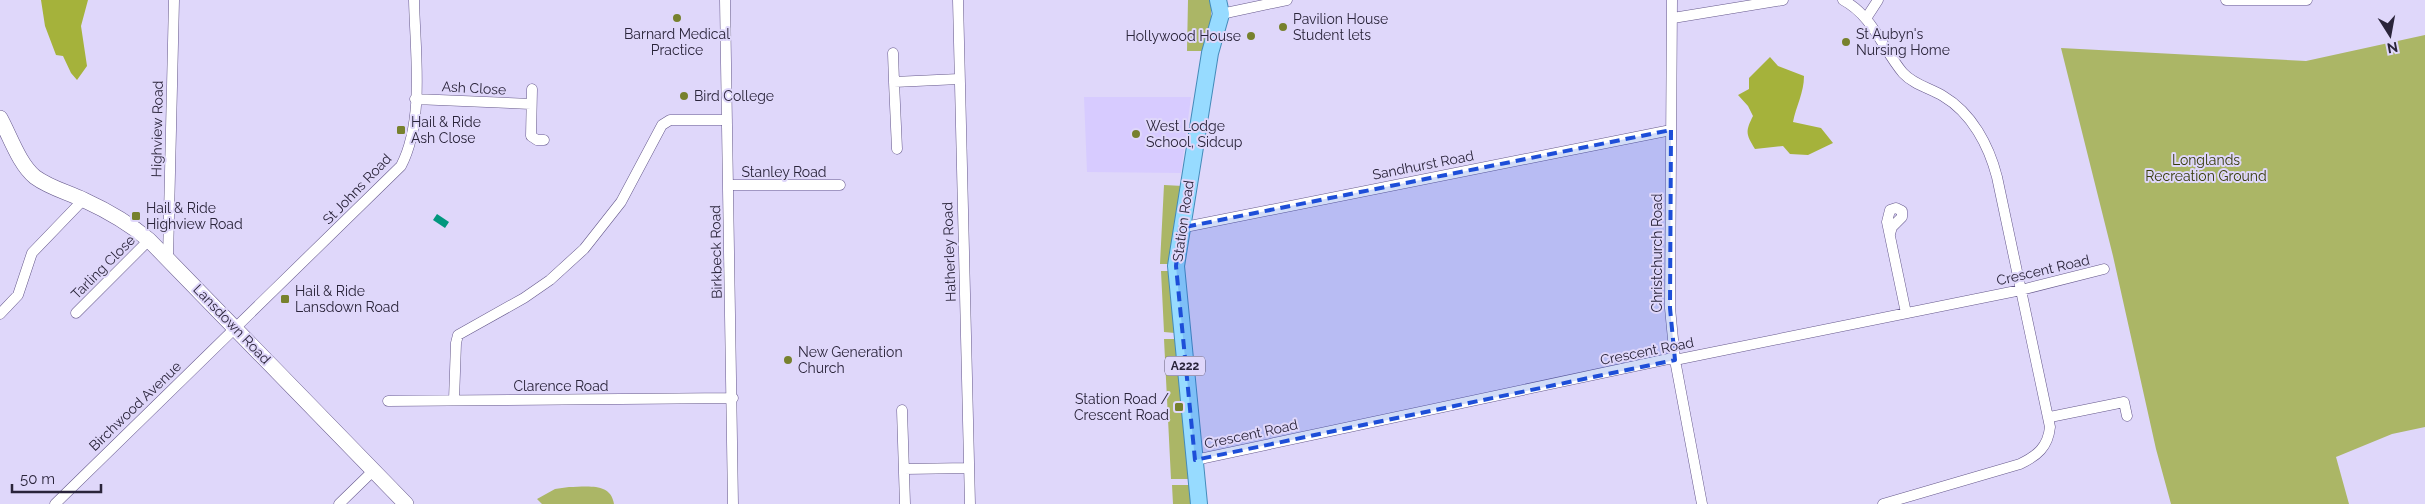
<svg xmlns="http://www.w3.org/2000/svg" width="2425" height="504" font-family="Raleway,sans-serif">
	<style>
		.built { fill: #d7cbff }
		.green { fill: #abb666 }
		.forest { fill: #a5b23b }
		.water { fill: #01977e }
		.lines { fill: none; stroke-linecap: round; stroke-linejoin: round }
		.street-casing { stroke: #65588b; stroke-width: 11 }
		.secondary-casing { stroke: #65588b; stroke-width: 16 }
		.primary-casing { stroke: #448bba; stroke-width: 18 }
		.street { stroke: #fff; stroke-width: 10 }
		.secondary { stroke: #fff; stroke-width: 15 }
		.primary { stroke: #97dbff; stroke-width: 16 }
		.marked { fill: #1d4ed8; fill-opacity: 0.2; stroke: #1d4ed8; stroke-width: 4; stroke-dasharray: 10 6; stroke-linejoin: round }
		.poi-dot { fill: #77812d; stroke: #dfd7fa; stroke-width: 2 }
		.labels { text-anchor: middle; stroke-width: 4; stroke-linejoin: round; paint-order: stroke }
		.shield { fill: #dfd7fa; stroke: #605a74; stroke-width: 1 }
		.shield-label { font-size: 12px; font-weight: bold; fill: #2a243a }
		.poi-label { font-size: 14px; fill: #2a243a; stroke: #dfd7fa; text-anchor: start }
		.street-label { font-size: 14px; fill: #2a243a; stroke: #dfd7fa }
		.park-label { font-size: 14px; fill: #363b0a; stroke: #dfd7fa }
	</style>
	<rect width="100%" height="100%" fill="#dfd7fa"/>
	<path class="built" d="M1084 97H1191L1181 173 1087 172Z"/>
	<path class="green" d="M1188 0H1211V21L1205 51H1187Z
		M2425 35V427L2392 434 2336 457 2349 504H2171L2156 449 2113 256 2061 48 2306 61Z
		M1164 185 1183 186 1169 264H1160Z
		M1161 271H1169L1175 333 1164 332Z
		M1164 339H1176L1190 479H1171Z
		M1172 485H1191L1192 504H1173Z
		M569 487C586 487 611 482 614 504H542L537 499 555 489Z"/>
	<path class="forest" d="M41 0H88L81 26 87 66 77 80 71 73 63 56 56 55 45 26Z
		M1770 57 1778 66 1804 76C1804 93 1796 106 1793 122L1821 128 1833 143 1808 155 1790 154 1783 146 1755 149C1746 134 1745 132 1753 116L1748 106 1738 95 1749 89V78Z"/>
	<path class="water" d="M437 214 449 222 445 228 433 220Z"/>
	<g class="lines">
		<defs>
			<path id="street" d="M725 0 733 504
				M958 0 970 504
				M1672 0 1670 308 1675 360 1702 504
				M1843 0C1873 16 1882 48 1903 73 1914 85 1930 88 1943 96 1972 113 1989 146 1997 177L2050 427C2048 447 2037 456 2020 464L1883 504
				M2226 0H2307
				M1221 14 1287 0
				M1867 17 1878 0
				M1673 18 1783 0
				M893 53 894 82
				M532 89 531 136 537 140H544
				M415 99 531 104
				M897 149 894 82 959 79
				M729 185H840
				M1180 228 1671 130
				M1890 234 1892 227 1902 217V211L1896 208 1890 210 1887 222 1906 313
				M168 259 174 0
				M76 313 149 240
				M0 314 18 295 32 253 83 200
				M454 400 456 343 458 335 524 298 550 280 584 249 621 202 662 125 670 120H727
				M388 401 733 398
				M902 410 905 504
				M2050 417 2124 402 2127 416
				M1195 460 1668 359 1675 360 2021 290 2104 269
				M904 469 969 468
				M55 504 401 166C425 120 415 51 414 0
				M339 504 374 470"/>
			<path id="secondary" d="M0 118C10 136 19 164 35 177 50 188 67 192 84 200 108 211 129 223 149 240L406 504"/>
			<path id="primary" d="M1199 504 1176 266 1210 53 1221 14 1218 0"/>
		</defs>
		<use href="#street" class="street-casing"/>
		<use href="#secondary" class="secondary-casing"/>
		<use href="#primary" class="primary-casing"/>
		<use href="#street" class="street"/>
		<use href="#secondary" class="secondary"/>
		<use href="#primary" class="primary"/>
	</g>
	<path class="marked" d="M1671 130 1670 308 1675 360 1195 460 1176 266 1180 228Z"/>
	<g class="poi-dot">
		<circle cx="677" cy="18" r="5"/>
		<circle cx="1283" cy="27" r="5"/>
		<circle cx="1251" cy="36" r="5"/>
		<circle cx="1846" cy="42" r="5"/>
		<circle cx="684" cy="96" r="5"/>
		<rect x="396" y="125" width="10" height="10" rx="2.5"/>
		<circle cx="1136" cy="134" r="5"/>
		<rect x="131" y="211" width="10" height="10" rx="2.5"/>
		<rect x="280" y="294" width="10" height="10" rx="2.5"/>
		<circle cx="788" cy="360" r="5"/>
		<rect x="1174" y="402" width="10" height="10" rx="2.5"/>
	</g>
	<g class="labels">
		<rect class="shield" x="1165" y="356.5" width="40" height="19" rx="4"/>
		<g class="shield-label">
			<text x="1185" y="370">A222</text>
		</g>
		<g class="poi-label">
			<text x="1293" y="24">Pavilion House<tspan x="1293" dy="16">Student lets</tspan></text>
			<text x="677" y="39" text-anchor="middle">Barnard Medical<tspan x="677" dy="16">Practice</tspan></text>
			<text x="1856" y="39">St Aubyn's<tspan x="1856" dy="16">Nursing Home</tspan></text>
			<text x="1241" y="41" text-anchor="end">Hollywood House</text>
			<text x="694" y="101">Bird College</text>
			<text x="411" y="127">Hail &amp; Ride<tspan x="411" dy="16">Ash Close</tspan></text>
			<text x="1146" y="131">West Lodge<tspan x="1146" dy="16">School, Sidcup</tspan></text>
			<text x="146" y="213">Hail &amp; Ride<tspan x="146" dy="16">Highview Road</tspan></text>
			<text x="295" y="296">Hail &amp; Ride<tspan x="295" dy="16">Lansdown Road</tspan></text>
			<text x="798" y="357">New Generation<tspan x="798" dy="16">Church</tspan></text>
			<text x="1169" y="404" text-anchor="end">Station Road /<tspan x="1169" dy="16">Crescent Road</tspan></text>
		</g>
		<g class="street-label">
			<text transform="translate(474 88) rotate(3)" y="5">Ash Close</text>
			<text transform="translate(157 129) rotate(-89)" y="5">Highview Road</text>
			<text transform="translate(1423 165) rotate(-11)" y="5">Sandhurst Road</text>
			<text x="784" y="177">Stanley Road</text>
			<text transform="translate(357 189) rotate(-46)" y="5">St Johns Road</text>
			<text transform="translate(1183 221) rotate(-82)" y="5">Station Road</text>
			<text transform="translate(716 252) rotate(-91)" y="5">Birkbeck Road</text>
			<text transform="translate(949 252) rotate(-92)" y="5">Hatherley Road</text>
			<text transform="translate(1657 253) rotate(-90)" y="5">Christchurch Road</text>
			<text transform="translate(103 267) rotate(-45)" y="5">Tarling Close</text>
			<text transform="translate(2043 270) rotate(-13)" y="5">Crescent Road</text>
			<text transform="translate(232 324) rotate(46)" y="5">Lansdown Road</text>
			<text transform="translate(1647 351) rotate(-11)" y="5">Crescent Road</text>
			<text x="561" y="391">Clarence Road</text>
			<text transform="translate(135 406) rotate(-44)" y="5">Birchwood Avenue</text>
			<text transform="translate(1251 434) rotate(-12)" y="5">Crescent Road</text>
		</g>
		<g class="park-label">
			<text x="2206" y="165">Longlands<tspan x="2206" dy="16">Recreation Ground</tspan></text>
		</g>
	</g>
	<g transform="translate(2390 35) rotate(169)" stroke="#dfd7fa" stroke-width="4" paint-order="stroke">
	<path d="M0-4L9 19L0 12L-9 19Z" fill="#2a243a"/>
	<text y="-8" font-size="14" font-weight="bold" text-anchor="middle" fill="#2a243a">N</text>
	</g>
	<path d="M12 484v8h89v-8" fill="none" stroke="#2a243a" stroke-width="2.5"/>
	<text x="20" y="484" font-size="15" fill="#2a243a" stroke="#dfd7fa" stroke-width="4" paint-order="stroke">50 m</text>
</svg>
